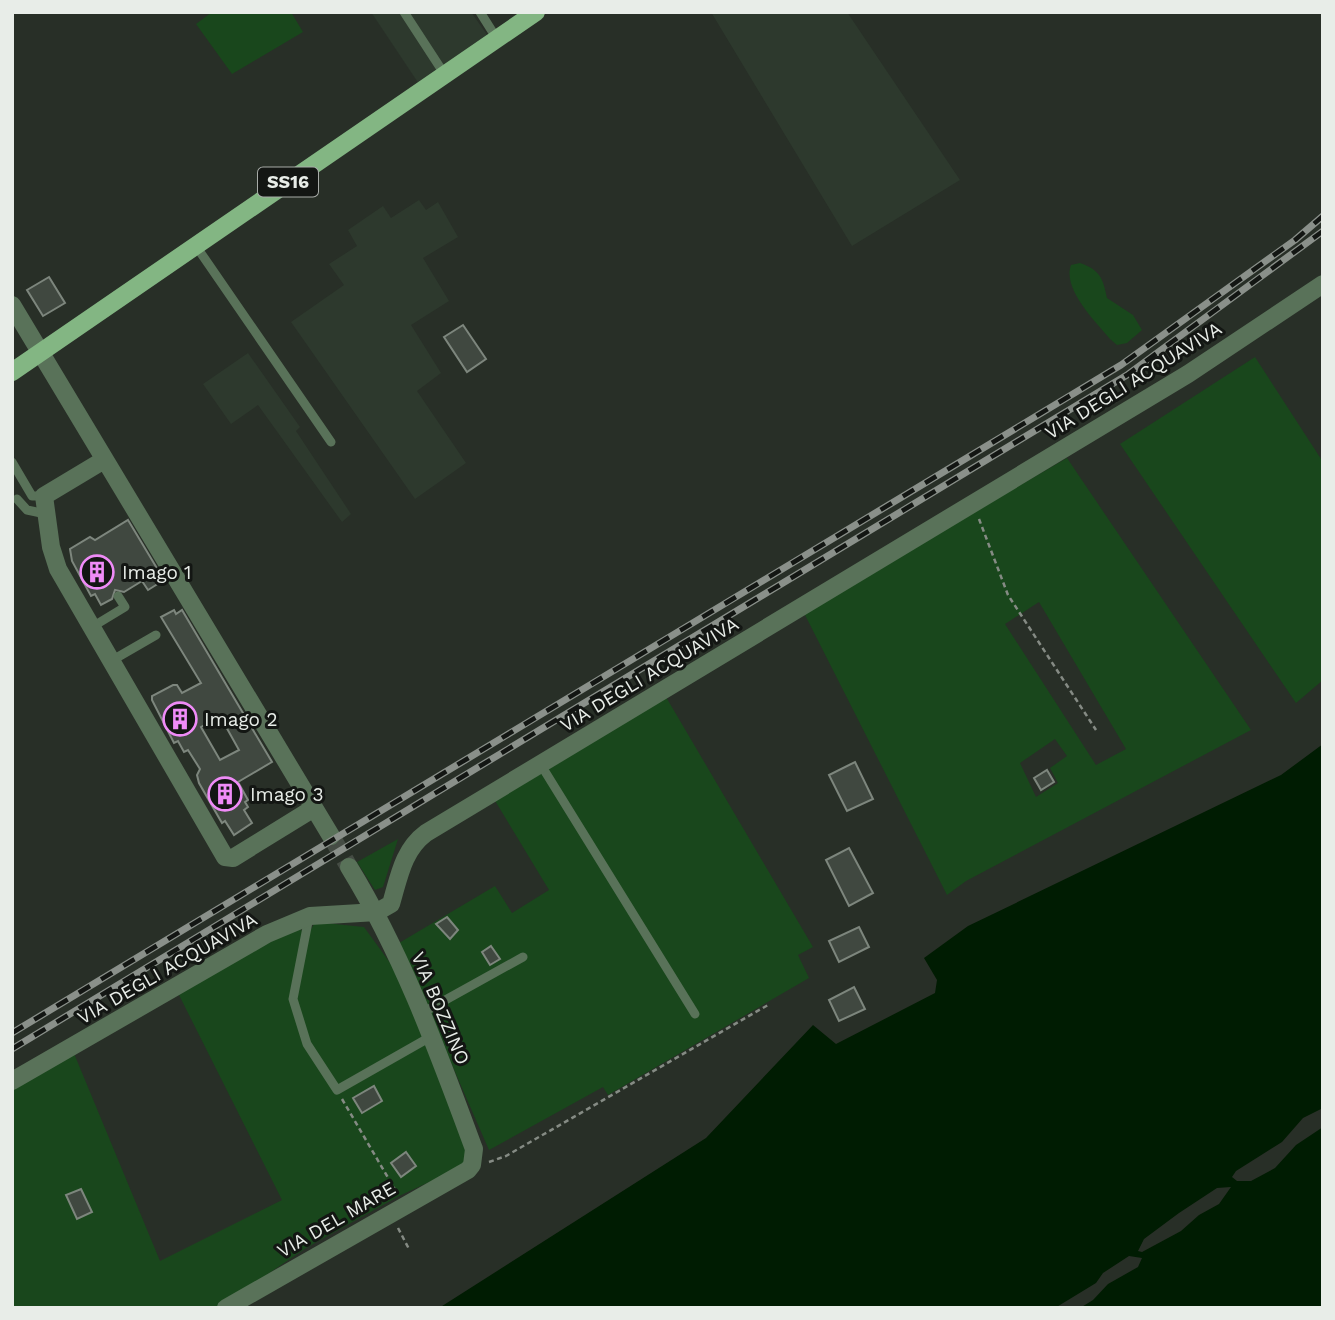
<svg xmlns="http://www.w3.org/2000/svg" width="1335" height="1320" font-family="'Work Sans',sans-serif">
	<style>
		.built { fill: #2d392d }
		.green { fill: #19471c; fill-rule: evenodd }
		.water { fill: #001c02 }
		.pier { fill: #282f27 }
		.building { fill: #404840; stroke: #7d867d; stroke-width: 2; fill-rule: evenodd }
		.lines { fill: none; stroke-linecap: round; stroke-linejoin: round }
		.minor-tunnel { stroke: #454c44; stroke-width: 18; stroke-dasharray: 18 9; stroke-linecap: butt }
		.path { stroke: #858b84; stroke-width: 2.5; stroke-dasharray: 5 3.5; stroke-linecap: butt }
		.service { stroke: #597259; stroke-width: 9 }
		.minor { stroke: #597259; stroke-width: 18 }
		.primary { stroke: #83b683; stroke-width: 18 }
		.rail-casing { stroke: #8a908a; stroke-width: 7 }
		.rail { stroke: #131613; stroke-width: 4.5; stroke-dasharray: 13; stroke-linecap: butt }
		.labels { text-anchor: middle; stroke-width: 6; stroke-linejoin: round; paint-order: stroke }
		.shield { fill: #131613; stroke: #a8aca8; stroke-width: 2 }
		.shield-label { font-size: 18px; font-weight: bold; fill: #e8ede8 }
		.street-label { font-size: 19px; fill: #e8ede8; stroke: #131613 }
		.poi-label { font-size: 19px; fill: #e8ede8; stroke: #131613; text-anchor: start }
	</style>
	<rect width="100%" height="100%" fill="#282f27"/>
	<path class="built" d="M371 12H471L488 36 419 84Z
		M711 12H847L960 180 852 246Z
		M419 200 426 210 438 202 458 237 423 258 449 301 411 325 441 373 417 391 466 463 415 499 291 322 344 285 329 264 357 246 348 230 383 206 391 218Z
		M248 353 300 427 296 431 351 514 342 522 258 405 231 424 203 384Z"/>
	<path class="green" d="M212 12H291L303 32 232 74 196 24Z
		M1080 263C1100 270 1103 278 1107 298L1133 315 1142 330 1127 343 1117 345 1110 339C1096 322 1062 289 1071 265Z
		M1255 357 1323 462V680L1296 703 1120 444Z
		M1067 458 1251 730 966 881 947 895 803 611ZM1039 602 1126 749 1096 765 1005 624ZM1055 739 1067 756 1050 768 1058 783 1036 797 1020 763Z
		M666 697 813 947 798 955 809 978 608 1095 603 1087 489 1150 399 943 495 886 512 913 549 890 494 799Z
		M398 839 383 887 375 890 357 862Z
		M315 922 364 927 401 978 467 1150 466 1165 399 1196 306 1248 218 1308H12V1089L73 1051 160 1261 282 1200 178 993 299 926 303 933H309Z"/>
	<path class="water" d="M1323 744V1308H439L706 1138 813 1025 836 1044 935 993 937 980 924 958 968 926 1281 775Z"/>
	<path class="pier" d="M1323 1108V1127L1296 1145 1275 1168 1251 1181H1237L1232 1177 1236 1171 1282 1142 1303 1118Z
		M1231 1187 1219 1204 1199 1215 1181 1231 1142 1252 1138 1251 1144 1239 1179 1213 1217 1188Z
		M1129 1256 1142 1258 1138 1267 1108 1284 1093 1300 1080 1308H1055L1096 1283 1103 1273Z"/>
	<path class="building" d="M49 277 65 303 43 316 27 290Z
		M463 325 486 359 467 372 444 337Z
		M128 520 164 580 148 590 142 581 124 592 115 590 112 599 101 605 95 594 91 596 72 561 70 549 90 537 95 540Z
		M174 610 176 614 182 610 272 762 238 782 248 800 245 802 248 807 244 810 252 823 234 835 225 821 222 823 199 783 197 775 200 769 188 750 184 752 178 741 174 743 152 700V696L173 685H177L182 693 201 683 161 617ZM220 716 239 750 220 760 201 727Z
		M855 762 873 799 847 811 829 775Z
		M1047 770 1054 782 1041 790 1034 778Z
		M849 848 873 893 849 906 826 860Z
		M447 917 458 930 450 939 436 924Z
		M859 927 869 947 839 962 829 941Z
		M491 946 500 959 490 965 482 952Z
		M854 987 865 1009 839 1021 829 1000Z
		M374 1086 382 1101 362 1113 353 1098Z
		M406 1152 416 1166 401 1177 391 1163Z
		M81 1189 92 1212 77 1219 66 1195Z"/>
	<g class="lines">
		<path class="minor-tunnel" d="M331 836 349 867"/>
		<path class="path" d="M979 519 1008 595 1096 730
			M342 1099 397 1193
			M489 1162 506 1156 768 1005
			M398 1228 409 1249"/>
		<path class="service" d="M404 12 445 75
			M480 12 497 39
			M196 246 331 442
			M12 462 32 496H44
			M17 499 27 510 46 514
			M92 627 125 607 118 596
			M111 661 156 635
			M541 765 695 1014
			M309 917 293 999 307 1044 337 1090 432 1036
			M422 1013 523 957"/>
		<path class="minor" d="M12 305 331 836
			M104 460 44 496 51 547 58 569 225 857 233 858 314 808
			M12 1081 267 934 310 916 377 912 391 904C399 877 403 850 426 833L1188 374 1323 284
			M226 1308 468 1170 472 1165 474 1149C438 1052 403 955 349 867"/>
		<path class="primary" d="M12 372 536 12"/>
		<defs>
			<path id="rail" d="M12 1033 1121 365 1295 240 1323 216
				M12 1049 1127 375 1323 231"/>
		</defs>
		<use href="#rail" class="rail-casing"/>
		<use href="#rail" class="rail"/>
	</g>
	<defs>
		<symbol id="building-ring" viewBox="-11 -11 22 22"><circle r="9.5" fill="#131613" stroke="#ef8bf7" stroke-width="1.5"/><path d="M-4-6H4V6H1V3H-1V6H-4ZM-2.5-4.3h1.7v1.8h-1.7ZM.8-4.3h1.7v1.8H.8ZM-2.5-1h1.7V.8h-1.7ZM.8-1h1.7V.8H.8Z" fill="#ef8bf7"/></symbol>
	</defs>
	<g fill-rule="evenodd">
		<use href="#building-ring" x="78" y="553" width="38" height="38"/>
		<use href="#building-ring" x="161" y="700" width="38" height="38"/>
		<use href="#building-ring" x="206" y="775" width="38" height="38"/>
	</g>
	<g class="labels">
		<rect class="shield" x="258" y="167.5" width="60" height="29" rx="5"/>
		<g class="shield-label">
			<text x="288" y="188">SS16</text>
		</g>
		<g class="street-label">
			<text transform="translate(1133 380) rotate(-32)" y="7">VIA DEGLI ACQUAVIVA</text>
			<text transform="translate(649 674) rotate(-31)" y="7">VIA DEGLI ACQUAVIVA</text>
			<text transform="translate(167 968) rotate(-30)" y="7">VIA DEGLI ACQUAVIVA</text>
			<text transform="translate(441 1008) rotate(67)" y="7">VIA BOZZINO</text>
			<text transform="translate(336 1219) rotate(-30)" y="7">VIA DEL MARE</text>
		</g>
		<g class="poi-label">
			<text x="122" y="579">Imago 1</text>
			<text x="204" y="726">Imago 2</text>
			<text x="250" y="801">Imago 3</text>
		</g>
	</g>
	<rect width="1335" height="1320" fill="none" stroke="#e8ede8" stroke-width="28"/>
</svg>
